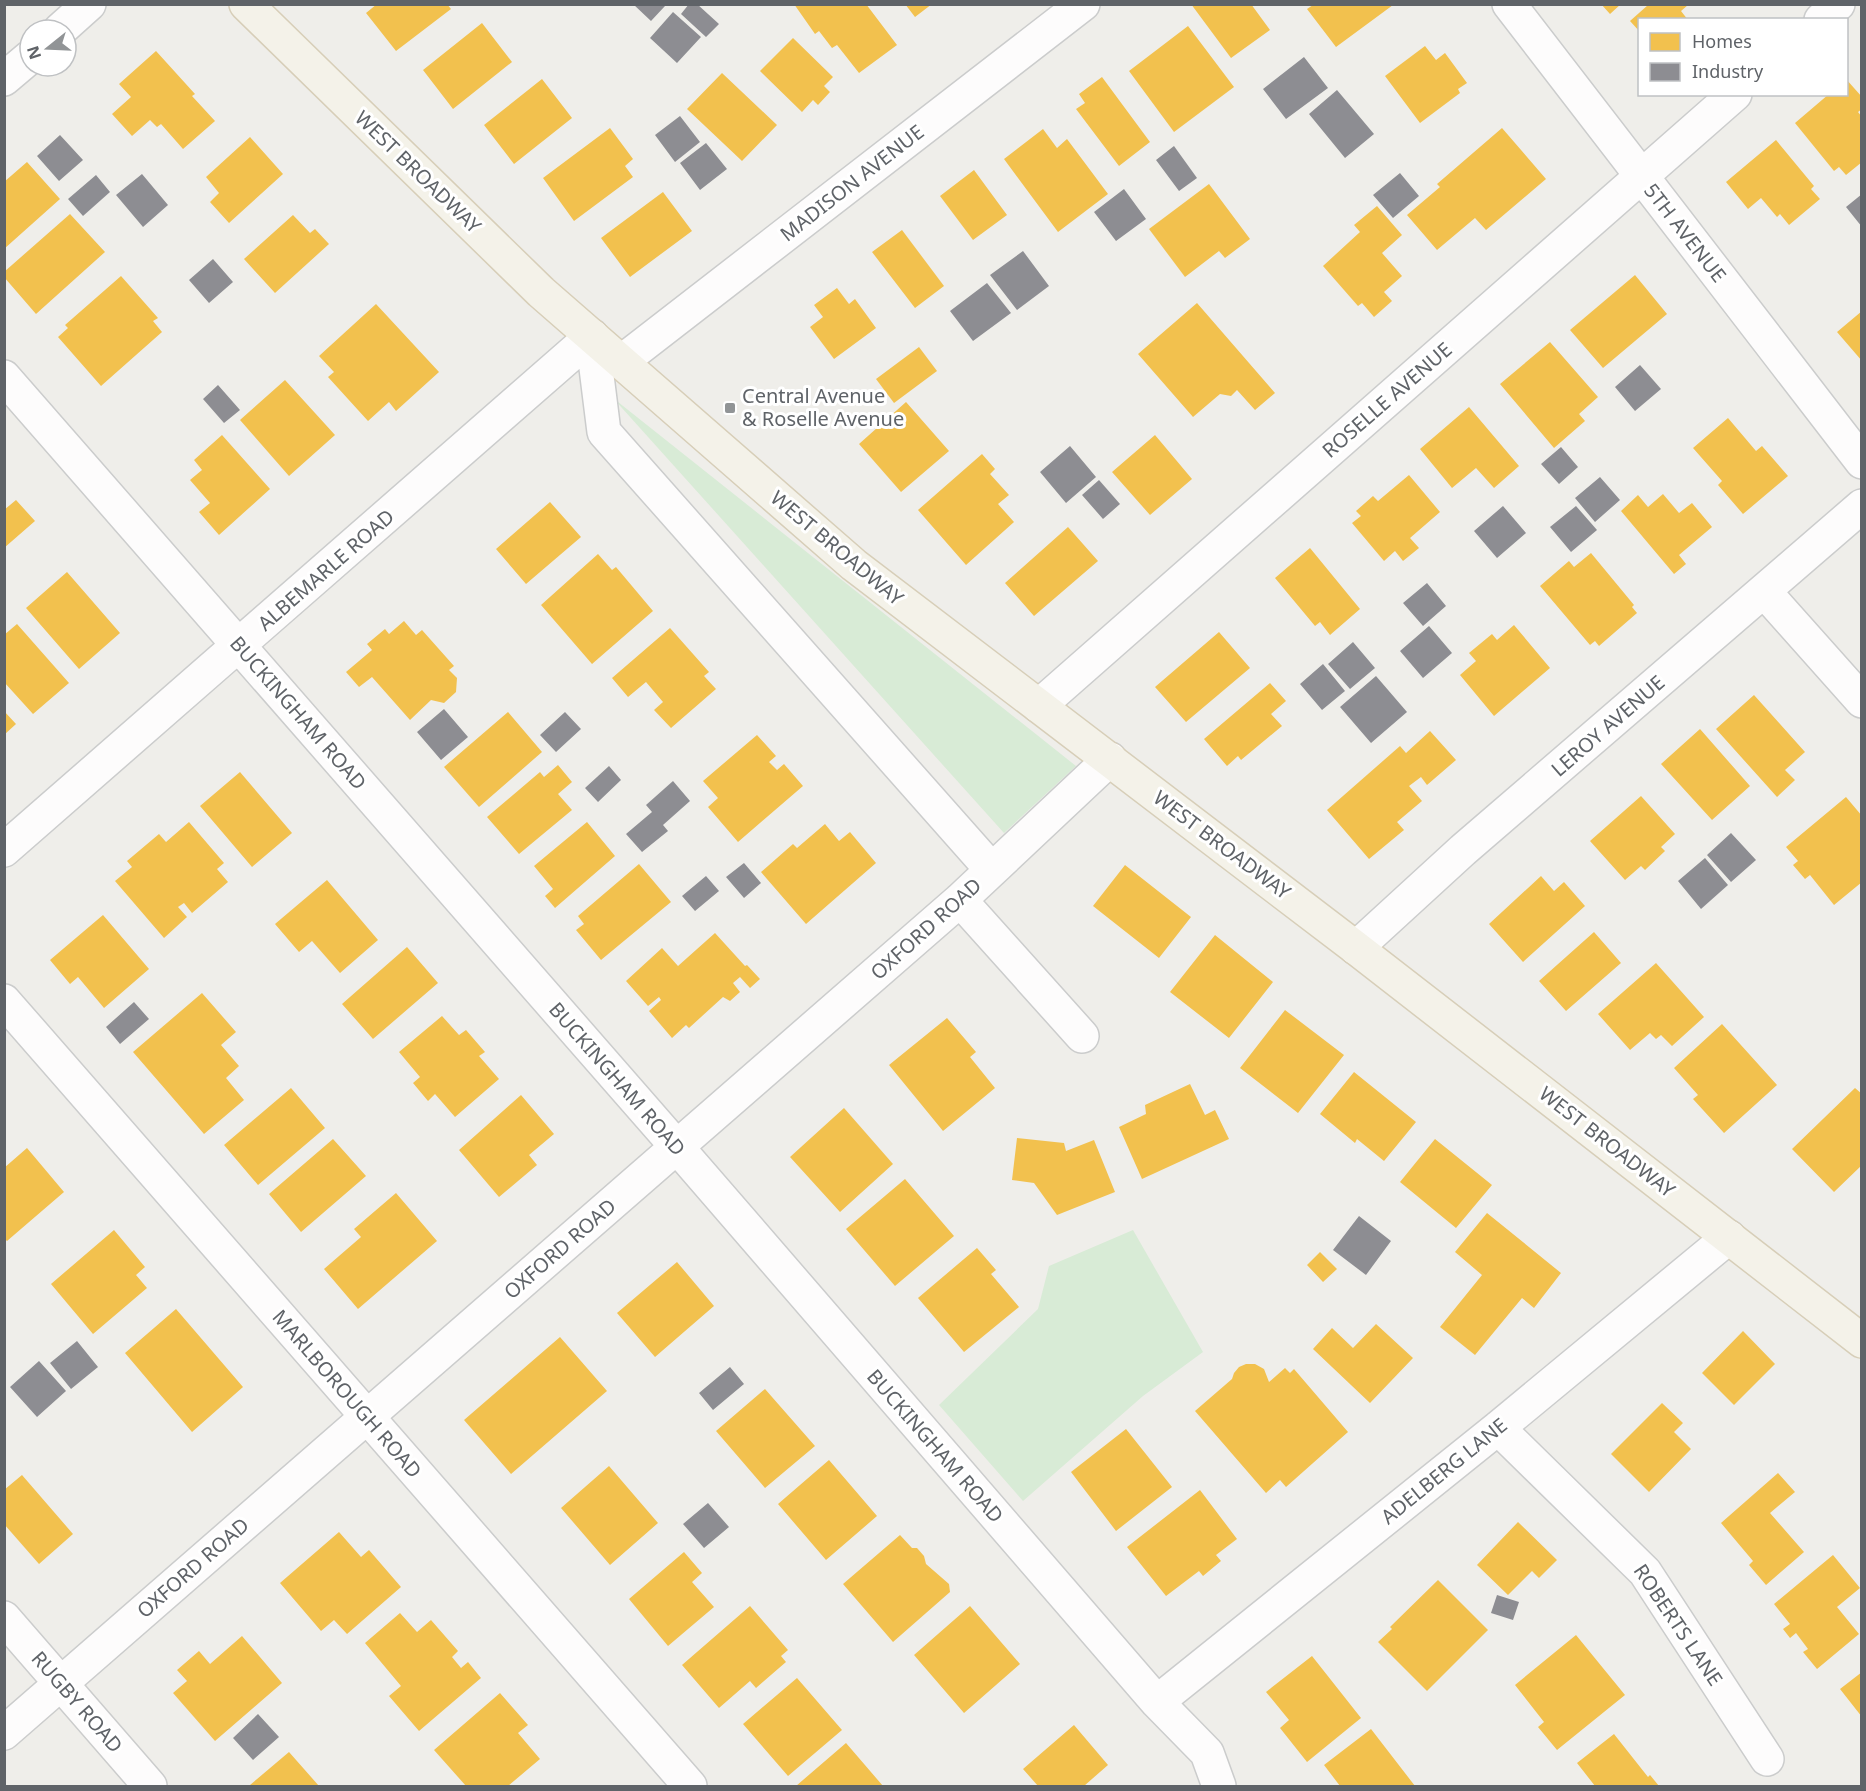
<svg xmlns="http://www.w3.org/2000/svg" width="1866" height="1791" font-family="'Noto Sans',sans-serif">
	<style>
		.green { fill: #d8ebd6 }
		.homes { fill: #f2c14e }
		.industry { fill: #8d8d92 }
		.lines { fill: none; stroke-linecap: round; stroke-linejoin: round }
		.minor-casing { stroke: #cbcccc; stroke-width: 36 }
		.major-casing { stroke: #d7ceb8; stroke-width: 36 }
		.minor { stroke: #fdfcfc; stroke-width: 33 }
		.major { stroke: #f4f2e9; stroke-width: 33 }
		.poi-dot { fill: #919496; stroke: #fff; stroke-width: 2 }
		.labels { text-anchor: middle; stroke-width: 6; stroke-linejoin: round; paint-order: stroke }
		.street-label { font-size: 20px; fill: #5f6368; stroke: #fff }
		.poi-label { font-size: 20px; fill: #5f6368; stroke: #fff; text-anchor: start }
	</style>
	<rect width="100%" height="100%" fill="#efeeea"/>
	<path class="green" d="M613 398 1076 766 1004 833Z
		M1133 1230 1203 1352 1143 1396 1023 1501 939 1405 1038 1309 1049 1266Z"/>
	<path class="homes" d="M377 4H447L451 9 396 51 366 13Z
		M794 4H866L897 45 859 73 837 45 832 48 819 31 815 34Z
		M905 4H932L915 17Z
		M1191 4H1251L1270 30 1231 58Z
		M1601 4H1621L1610 14Z
		M1313 5H1393L1336 47 1307 9Z
		M1648 5H1688L1681 11 1688 20H1640V32L1630 21Z
		M482 23 512 62 453 109 423 70Z
		M1188 26 1234 87 1174 132 1129 71Z
		M793 38 833 77 824 86 830 92 818 105 813 100 802 112 760 71Z
		M1425 46 1436 60 1445 53 1467 83 1458 89 1460 93 1420 123 1385 76Z
		M156 51 195 94 192 96 215 121 183 149 161 124 157 127 150 120 132 136 112 114 131 97 119 84Z
		M722 73 777 125 742 161 687 109Z
		M1102 77 1150 142 1119 166 1076 109 1085 103 1079 94Z
		M542 79 572 118 514 164 484 125Z
		M1846 79 1862 97V109L1858 112 1862 117V162L1846 175 1839 167 1834 171 1795 123 1829 94H1846Z
		M610 128 633 159 625 166 633 177 574 221 543 178Z
		M1502 128 1546 179 1486 230 1475 218 1437 250 1407 215 1440 187 1437 184Z
		M1043 129 1057 148 1067 139 1108 194 1058 232 1004 159Z
		M250 137 283 174 229 223 210 202 219 193 206 177Z
		M1776 140 1814 186 1811 189 1820 199 1789 225 1780 214 1777 217 1761 198 1748 209 1726 182Z
		M27 162 60 199 4 249V182Z
		M974 170 1007 215 973 240 940 196Z
		M1209 184 1250 239 1225 258 1219 251 1185 277 1149 229Z
		M663 192 692 231 630 277 601 238Z
		M1377 206 1402 235 1382 253 1402 276 1384 292 1392 301 1374 317 1362 303 1358 306 1323 266 1360 232 1354 225Z
		M70 214 105 252 36 314 4 277V272Z
		M293 215 310 233 315 229 329 244 275 293 244 259Z
		M902 230 944 286 915 308 872 252Z
		M1635 275 1667 314 1603 368 1570 330Z
		M121 276 158 318 153 321 162 332 101 386 58 337 68 328 65 325Z
		M837 288 849 304 855 299 876 328 834 359 810 327 823 317 814 305Z
		M1197 303 1275 393 1255 410 1237 390 1231 396 1220 394 1193 417 1138 354Z
		M376 304 439 372 396 411 389 402 368 421 328 377 334 372 319 356Z
		M1862 311V361L1837 332Z
		M1550 342 1598 397 1579 414 1585 421 1554 448 1500 384Z
		M919 347 937 371 894 403 876 379Z
		M285 380 335 435 289 476 240 420Z
		M906 402 949 451 901 492 859 444Z
		M1469 407 1519 466 1494 488 1476 468 1452 488 1420 449Z
		M1728 418 1756 451 1762 446 1788 476 1743 514 1718 485 1722 481 1693 448Z
		M222 435 270 489 219 535 199 512 210 503 190 480 202 470 194 460Z
		M1155 435 1192 479 1150 515 1112 472Z
		M982 454 995 469 990 474 1009 495 998 504 1014 522 966 565 918 510Z
		M1409 475 1440 512 1410 538 1419 548 1403 561 1395 551 1384 561 1352 523 1361 516 1356 511 1373 496 1378 501Z
		M1663 494 1679 513 1692 503 1712 527 1679 555 1686 564 1674 574 1621 511 1638 495 1648 507Z
		M16 500 35 521 4 548V510Z
		M550 502 581 537 526 584 496 549Z
		M1068 527 1098 561 1034 616 1005 583Z
		M1310 548 1360 609 1330 635 1320 622 1315 626 1275 578Z
		M1591 553 1634 605 1632 607 1637 613 1599 646 1595 641 1590 645 1540 586 1569 561 1574 567Z
		M598 554 612 570 616 567 653 611 592 664 541 605Z
		M67 572 120 633 79 669 26 608Z
		M404 621 416 635 422 630 454 666 449 670 457 678 456 692 444 703 431 700 410 720 372 677 359 687 346 672 372 650 367 644 385 629 389 634Z
		M17 624 69 683 33 714 4 682V635Z
		M1514 625 1550 668 1494 716 1460 675 1476 661 1469 653 1492 634 1497 640Z
		M670 628 709 672 704 676 716 689 671 728 654 710 663 702 646 682 628 697 612 678Z
		M1219 632 1250 668 1186 722 1155 687Z
		M1270 683 1286 701 1271 714 1282 726 1241 760 1238 756 1227 766 1204 739Z
		M1754 695 1805 752 1785 770 1795 780 1777 797 1716 729Z
		M4 711 16 724 4 735Z
		M508 712 542 752 479 807 444 767Z
		M1700 729 1750 786 1712 820 1661 764Z
		M1430 731 1456 760 1427 785 1421 777 1409 786 1422 801 1397 822 1404 830 1369 859 1327 810 1400 746 1406 753Z
		M757 735 776 756 769 762 777 770 784 764 803 786 738 842 708 807 718 798 703 781Z
		M558 765 572 782 558 794 572 810 519 854 487 817 540 772 544 777Z
		M240 772 292 833 252 867 200 806Z
		M1641 796 1675 834 1661 847 1665 851 1645 870 1641 866 1625 880 1590 841Z
		M1846 797 1862 816V882L1834 905 1810 875 1805 879 1793 865 1798 861 1786 847Z
		M189 822 224 863 217 869 228 882 192 913 184 903 178 907 187 917 164 938 115 881 132 867 127 861 159 834 166 842Z
		M587 822 615 856 555 908 545 896 553 889 534 866Z
		M825 824 839 841 850 832 876 863 806 924 761 872 793 844 797 848Z
		M639 864 671 902 601 960 576 930 584 924 578 916Z
		M1125 865 1191 917 1159 958 1093 906Z
		M1541 876 1554 891 1564 882 1585 906 1523 962 1489 924Z
		M327 880 378 940 340 973 312 941 299 952 275 924Z
		M103 915 149 969 104 1008 78 977 70 984 50 960Z
		M1594 932 1621 963 1566 1011 1539 981Z
		M715 933 745 966 747 965 760 979 750 988 740 977 733 983 740 992 730 1001 723 997 689 1028 686 1025 672 1038 649 1011 661 1000 659 997 648 1006 626 981 662 948 678 966Z
		M1215 935 1273 982 1229 1038 1170 992Z
		M407 947 438 983 373 1039 342 1004Z
		M1656 963 1704 1017 1672 1046 1661 1035 1656 1039 1650 1033 1630 1050 1598 1014Z
		M202 993 236 1032 221 1045 239 1066 226 1078 244 1100 204 1134 133 1052Z
		M1285 1010 1344 1055 1298 1113 1240 1068Z
		M442 1016 459 1035 466 1030 485 1052 479 1056 499 1079 455 1117 435 1094 428 1101 413 1083 420 1077 399 1052Z
		M947 1018 976 1052 970 1057 995 1088 943 1131 889 1065Z
		M1722 1024 1777 1085 1724 1133 1693 1099 1698 1095 1674 1068Z
		M1354 1072 1416 1122 1384 1161 1357 1139 1355 1143 1320 1114Z
		M1190 1084 1205 1115 1215 1110 1229 1139 1142 1179 1119 1127 1146 1114 1145 1105Z
		M291 1088 325 1128 258 1185 224 1145Z
		M1855 1088 1862 1094V1165L1834 1192 1792 1149Z
		M521 1095 554 1134 529 1155 537 1165 499 1197 459 1150Z
		M844 1108 893 1164 840 1212 790 1157Z
		M1017 1138 1064 1143 1066 1151 1094 1140 1115 1192 1057 1215 1034 1183 1012 1180Z
		M333 1139 366 1176 301 1232 269 1194Z
		M1435 1139 1492 1185 1456 1228 1400 1182Z
		M27 1148 64 1192 7 1241 4 1238V1168Z
		M905 1179 954 1236 895 1286 846 1229Z
		M396 1193 437 1241 358 1309 324 1269 361 1237 354 1229Z
		M1487 1213 1561 1273 1534 1308 1522 1298 1475 1355 1440 1327 1482 1275 1455 1252Z
		M114 1230 145 1267 136 1275 147 1288 93 1334 51 1284Z
		M977 1248 996 1270 991 1274 1019 1307 964 1352 918 1298Z
		M1320 1252 1337 1269 1323 1282 1307 1265Z
		M677 1262 714 1306 655 1357 617 1313Z
		M176 1309 243 1387 192 1432 125 1353Z
		M1376 1324 1413 1358 1370 1403 1313 1349 1332 1328 1353 1348Z
		M1743 1331 1775 1364 1734 1405 1702 1373Z
		M560 1337 607 1391 511 1474 464 1420Z
		M1246 1364H1255L1264 1369 1269 1382 1285 1368 1290 1373 1294 1369 1348 1432 1286 1487 1280 1480 1266 1493 1195 1411 1232 1379 1234 1373 1239 1367Z
		M765 1389 815 1446 765 1488 716 1431Z
		M1662 1403 1683 1423 1674 1432 1691 1449 1649 1492 1611 1454Z
		M1126 1429 1172 1487 1116 1531 1071 1472Z
		M829 1460 877 1516 826 1560 778 1504Z
		M609 1466 658 1523 610 1565 561 1508Z
		M1778 1473 1795 1492 1770 1513 1804 1552 1766 1585 1749 1565 1753 1561 1721 1523Z
		M22 1475 73 1534 39 1564 4 1524V1490Z
		M1200 1490 1237 1539 1216 1555 1221 1561 1203 1576 1199 1571 1166 1596 1127 1547Z
		M1518 1522 1557 1560 1539 1578 1532 1571 1508 1595 1477 1565Z
		M339 1532 361 1557 369 1550 401 1587 347 1634 334 1620 321 1631 280 1583Z
		M900 1535 912 1548H917L924 1556 926 1564 949 1584 950 1592 893 1642 843 1584Z
		M684 1552 702 1573 692 1582 714 1607 668 1646 629 1599Z
		M1833 1555 1860 1588 1837 1607 1859 1634 1817 1669 1803 1652 1808 1649 1796 1633 1790 1638 1783 1629 1790 1624 1774 1604Z
		M1438 1580 1488 1630 1427 1691 1378 1642 1392 1629 1390 1627Z
		M750 1606 788 1650 781 1656 786 1662 756 1688 750 1681 719 1708 682 1665Z
		M970 1606 1020 1664 964 1713 914 1655Z
		M400 1613 417 1632 431 1620 458 1651 452 1657 461 1668 468 1662 481 1678 419 1731 389 1696 401 1686 365 1643Z
		M1576 1635 1625 1695 1557 1750 1538 1727 1544 1722 1515 1685Z
		M242 1636 282 1683 215 1741 173 1693 187 1681 177 1670 199 1651 210 1664Z
		M1312 1656 1361 1718 1307 1762 1280 1728 1289 1720 1266 1692Z
		M1862 1672V1717L1840 1689Z
		M797 1678 842 1730 788 1776 743 1724Z
		M500 1693 528 1725 518 1733 540 1759 508 1786H466L434 1750Z
		M1074 1725 1108 1765 1084 1786H1038L1023 1769Z
		M1371 1729 1415 1786H1340L1324 1765Z
		M1614 1734 1648 1777 1650 1775 1659 1786H1595L1577 1763Z
		M846 1743 883 1786H796Z
		M289 1752 319 1786H252L250 1785Z"/>
	<path class="industry" d="M633 4H663L665 6 651 21Z
		M689 4H697L719 24 706 37 681 14Z
		M673 12 701 37 677 63 650 38Z
		M1304 57 1328 88 1286 119 1263 89Z
		M1337 90 1374 134 1345 158 1309 114Z
		M680 116 700 142 675 162 655 135Z
		M60 135 83 160 59 181 37 156Z
		M706 143 727 169 700 190 680 163Z
		M1174 146 1197 178 1179 191 1156 160Z
		M1400 173 1419 196 1393 218 1373 195Z
		M142 174 168 205 143 227 116 195Z
		M96 175 110 192 83 216 68 199Z
		M1124 189 1146 219 1116 241 1094 212Z
		M1862 194V227L1846 207Z
		M1023 251 1049 286 1017 310 990 275Z
		M213 259 233 282 209 303 189 280Z
		M987 283 1011 313 973 341 950 311Z
		M1640 365 1661 389 1635 411 1615 387Z
		M218 385 240 410 224 423 203 399Z
		M1070 446 1096 477 1066 503 1040 472Z
		M1561 447 1578 467 1559 484 1541 464Z
		M1600 477 1620 500 1595 522 1575 498Z
		M1099 480 1120 504 1103 519 1082 495Z
		M1503 506 1526 533 1497 558 1474 531Z
		M1576 506 1597 530 1571 552 1550 527Z
		M1427 583 1446 606 1423 626 1403 603Z
		M1429 626 1452 653 1423 678 1400 651Z
		M1353 642 1375 668 1350 689 1328 664Z
		M1323 664 1345 691 1322 710 1300 684Z
		M1376 676 1407 712 1371 743 1340 707Z
		M444 709 468 737 441 760 417 732Z
		M565 712 581 729 556 752 540 735Z
		M609 766 621 780 598 802 585 788Z
		M673 781 690 801 663 825 668 831 642 852 626 834 652 812 646 805Z
		M1731 833 1756 860 1731 882 1707 855Z
		M1705 858 1728 885 1701 909 1678 881Z
		M744 863 761 883 744 898 726 877Z
		M706 876 719 891 695 911 682 896Z
		M134 1002 149 1019 120 1044 106 1027Z
		M1359 1216 1391 1241 1366 1275 1333 1250Z
		M77 1341 98 1367 71 1389 50 1363Z
		M39 1361 66 1391 37 1417 10 1387Z
		M730 1367 744 1384 713 1410 699 1393Z
		M708 1503 729 1527 704 1548 683 1524Z
		M1497 1595 1519 1602 1513 1620 1491 1613Z
		M258 1714 279 1737 253 1760 233 1738Z"/>
	<g class="lines">
		<defs>
			<path id="minor" d="M1509 4 1862 462
				M1821 20 1838 4
				M60 30 89 4
				M4 79 30 57
				M592 336 604 432 992 870
				M621 362 1083 4
				M4 377 677 1147 1157 1702 1207 1753 1219 1786
				M1764 591 1862 701
				M1039 706 1735 94
				M4 850 592 336
				M960 900 1082 1036
				M1356 948 1463 850 1862 506
				M4 1001 690 1786
				M1498 1428 1645 1572 1767 1759
				M4 1618 150 1786
				M1157 1702 1498 1428 1729 1237
				M4 1733 960 900 1110 759"/>
			<path id="major" d="M246 4 541 292 854 565 1356 948 1862 1341"/>
		</defs>
		<use href="#minor" class="minor-casing"/>
		<use href="#major" class="major-casing"/>
		<use href="#minor" class="minor"/>
		<use href="#major" class="major"/>
	</g>
	<rect class="poi-dot" x="724" y="402" width="12" height="12" rx="3"/>
	<g class="labels">
		<g class="street-label">
			<text transform="translate(418 172) rotate(44)" y="7">WEST BROADWAY</text>
			<text transform="translate(852 183) rotate(-38)" y="7">MADISON AVENUE</text>
			<text transform="translate(1685 233) rotate(52)" y="7">5TH AVENUE</text>
			<text transform="translate(1387 400) rotate(-41)" y="7">ROSELLE AVENUE</text>
			<text transform="translate(837 548) rotate(40)" y="7">WEST BROADWAY</text>
			<text transform="translate(326 570) rotate(-41)" y="7">ALBEMARLE ROAD</text>
			<text transform="translate(298 713) rotate(49)" y="7">BUCKINGHAM ROAD</text>
			<text transform="translate(1608 726) rotate(-41)" y="7">LEROY AVENUE</text>
			<text transform="translate(1222 845) rotate(37)" y="7">WEST BROADWAY</text>
			<text transform="translate(926 929) rotate(-42)" y="7">OXFORD ROAD</text>
			<text transform="translate(617 1079) rotate(49)" y="7">BUCKINGHAM ROAD</text>
			<text transform="translate(1607 1142) rotate(38)" y="7">WEST BROADWAY</text>
			<text transform="translate(560 1249) rotate(-41)" y="7">OXFORD ROAD</text>
			<text transform="translate(347 1394) rotate(49)" y="7">MARLBOROUGH ROAD</text>
			<text transform="translate(935 1446) rotate(49)" y="7">BUCKINGHAM ROAD</text>
			<text transform="translate(1444 1471) rotate(-39)" y="7">ADELBERG LANE</text>
			<text transform="translate(193 1568) rotate(-41)" y="7">OXFORD ROAD</text>
			<text transform="translate(1678 1625) rotate(56)" y="7">ROBERTS LANE</text>
			<text transform="translate(77 1702) rotate(49)" y="7">RUGBY ROAD</text>
		</g>
		<g class="poi-label">
			<text x="742" y="403">Central Avenue<tspan x="742" dy="23">&amp; Roselle Avenue</tspan></text>
		</g>
	</g>
	<rect width="1866" height="1791" fill="none" stroke="#5f6368" stroke-width="12"/>
	<rect x="1638" y="18" width="210" height="78" fill="#ffffff" stroke="#bfc1c3" stroke-width="1.5"/>
	<rect x="1650" y="33" width="30" height="18" fill="#f2c14e" stroke="#bfc1c3" stroke-width="1.5"/>
	<text x="1692" y="48" font-size="18" fill="#5f6368">Homes</text>
	<rect x="1650" y="63" width="30" height="18" fill="#8d8d92" stroke="#bfc1c3" stroke-width="1.5"/>
	<text x="1692" y="78" font-size="18" fill="#5f6368">Industry</text>
	<g transform="translate(48 48) rotate(252)"><circle r="28" fill="#ffffff" stroke="#bfc1c3" stroke-width="1.5"/>
	<path d="M0-4.5L10 22L0 15L-10 22Z" fill="#919496"/>
	<text y="-9" font-size="16" font-weight="bold" text-anchor="middle" fill="#5f6368">N</text>
	</g>
</svg>
